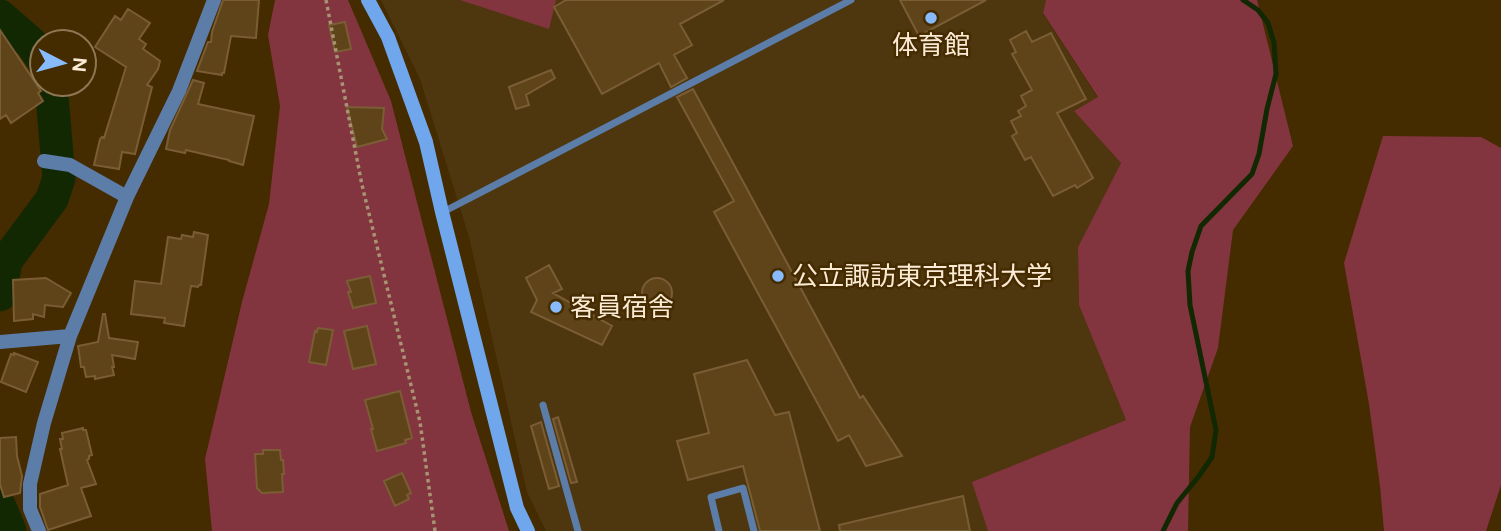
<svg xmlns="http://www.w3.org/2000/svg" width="1501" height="531" font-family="Figtree,'Noto Sans JP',sans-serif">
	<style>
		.built { fill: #4e360f }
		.green { fill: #83353f }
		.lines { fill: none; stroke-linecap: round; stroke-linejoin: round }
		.stream { stroke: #122803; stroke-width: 5 }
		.river { stroke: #122803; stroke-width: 33 }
		.building { fill: #5f4319; stroke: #7a5d34; stroke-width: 2 }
		.path { stroke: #a89373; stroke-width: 3.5; stroke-dasharray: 3.5 3.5; stroke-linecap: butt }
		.lane { stroke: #5b7da8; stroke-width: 7 }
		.street { stroke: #5b7da8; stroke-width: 14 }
		.secondary { stroke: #70a7ec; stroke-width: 14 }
		.poi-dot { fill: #87bbfb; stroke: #452b00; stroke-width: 2.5 }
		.labels { text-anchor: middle; stroke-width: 5; stroke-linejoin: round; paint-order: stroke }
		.poi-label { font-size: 26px; fill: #fbead4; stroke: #452b00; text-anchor: start }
	</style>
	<rect width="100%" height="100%" fill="#452b00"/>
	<path class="built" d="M381 0H1046L1043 14 1098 98 1074 111 1121 163 1078 247 1079 305 1126 420 973 482 988 531H546L527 492 469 237 420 79Z"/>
	<path class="green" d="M275 0H348L391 101 471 412 509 531H212L205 459 242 302 269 204 280 106 268 35Z
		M460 0H556L549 29Z
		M1046 0H1257L1293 146 1233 230 1218 348 1190 427 1188 531H988L972 482 1126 420 1079 305 1078 247 1121 163 1074 111 1098 97 1043 13Z
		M1383 136 1481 137 1501 148V485L1486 531H1384L1380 486 1369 404 1344 263Z"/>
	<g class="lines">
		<path class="stream" d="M1163 531 1177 503 1199 476 1212 457 1216 430 1190 305 1188 271 1192 252 1201 226 1252 174 1259 154 1267 109 1276 74 1274 43 1268 23 1258 10 1243 0"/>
		<path class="river" d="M0 16 31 43 42 59
			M0 295 6 261 52 199 59 178 51 84
			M0 507 10 531"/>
	</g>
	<path class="building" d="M223 0H259L256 38 231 36 224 73H222V75L197 71 208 42H211L212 32Z
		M566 0H724L680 24 692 45 674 55 687 78 671 87 659 63 602 94 554 7Z
		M900 0H986L919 36Z
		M128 9 150 23 139 39 146 44 143 49 160 61 158 69 147 85 152 87 135 154 122 152 119 169 94 165 100 139 102 137 104 138 126 67 95 47 115 16 121 20Z
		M345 22 351 49 335 52 329 25Z
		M0 30 41 91 38 93 43 101 11 123 6 115 0 119Z
		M1026 31 1032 42 1051 33 1086 99 1057 113 1093 178 1077 188 1075 185 1053 196 1031 157 1025 160 1012 136 1017 133 1011 121 1021 116 1018 111 1026 106 1021 96 1032 90 1012 54 1016 52 1010 40Z
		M551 70 555 78 526 95 529 105 516 109 509 87Z
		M193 80 204 83 198 104 254 116 243 165 229 161V160L186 150 185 153 166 149 170 130Z
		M693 89 860 398 863 396 902 456 866 466 849 435 838 441 714 212 734 201 677 97Z
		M347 107 384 108 382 129 387 139 357 147Z
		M194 232 208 235 201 285H199L198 287 191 286 184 326 164 323 165 318 131 314 135 281 161 284 168 237 181 239 182 235 193 237Z
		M549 265 562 289 553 293 612 326 602 345 531 312 537 300 526 278Z
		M370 276 376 303 353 308 348 292H351L347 281Z
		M642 293a15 15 0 1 1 30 0a15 15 0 1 1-30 0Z
		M46 278 71 293 63 307 45 305 44 317 33 314V319L14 321 13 280Z
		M103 314H105L109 338 138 342 135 359 112 355 114 367H112L114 375 95 379V376L86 377 84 367H81L78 346 98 342Z
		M367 326 376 364 353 369 344 331Z
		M318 328 333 330 326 365 309 362 315 331 317 332Z
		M14 353 38 362 26 392 1 382 11 354 14 355Z
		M747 360 775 415 789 412 820 531H760L743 466 688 480 677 441 709 433 694 374Z
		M400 391 412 438 405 440 406 443 377 451 371 429H373L365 400Z
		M558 417 577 482 571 483 553 419Z
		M541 422 559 486 549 489 531 426Z
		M83 428V430H86L92 455 89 456V459L87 460 96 484 81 488 91 516 48 530 40 507V494L68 485 60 449H62L60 439H63L62 433Z
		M16 437 17 456 22 476 20 493 4 497 0 484V438Z
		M263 450H280L281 460H283L284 474H282L283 492 262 493 257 488 255 454H263Z
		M402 473 411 493 407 495 409 499 395 506 384 481Z
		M963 496 970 531H840L839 525Z"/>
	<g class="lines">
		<path class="path" d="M326 0 362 185 420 422 435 531"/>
		<path class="lane" d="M443 212 851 0
			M543 405 578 531
			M719 531 711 497 743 488 754 531"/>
		<path class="street" d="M44 161 70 165 127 197
			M0 342 70 336
			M39 531 30 509V484L44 423 70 336 127 197 179 91 214 0"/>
		<path class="secondary" d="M368 0 388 37 426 142 442 212 517 508 528 531"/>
	</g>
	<g class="poi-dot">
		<circle cx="931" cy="18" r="7"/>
		<circle cx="778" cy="276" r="7"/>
		<circle cx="556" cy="307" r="7"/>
	</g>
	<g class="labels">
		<g class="poi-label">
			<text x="931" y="54" text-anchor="middle">体育館</text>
			<text x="792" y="285">公立諏訪東京理科大学</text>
			<text x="570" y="316">客員宿舎</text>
		</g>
	</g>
	<g transform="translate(63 63) rotate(96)"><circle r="33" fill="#452b00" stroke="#8e7755" stroke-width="2"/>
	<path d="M0-5L12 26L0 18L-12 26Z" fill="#87bbfb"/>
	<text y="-10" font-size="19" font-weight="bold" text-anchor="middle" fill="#fbead4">N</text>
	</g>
</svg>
